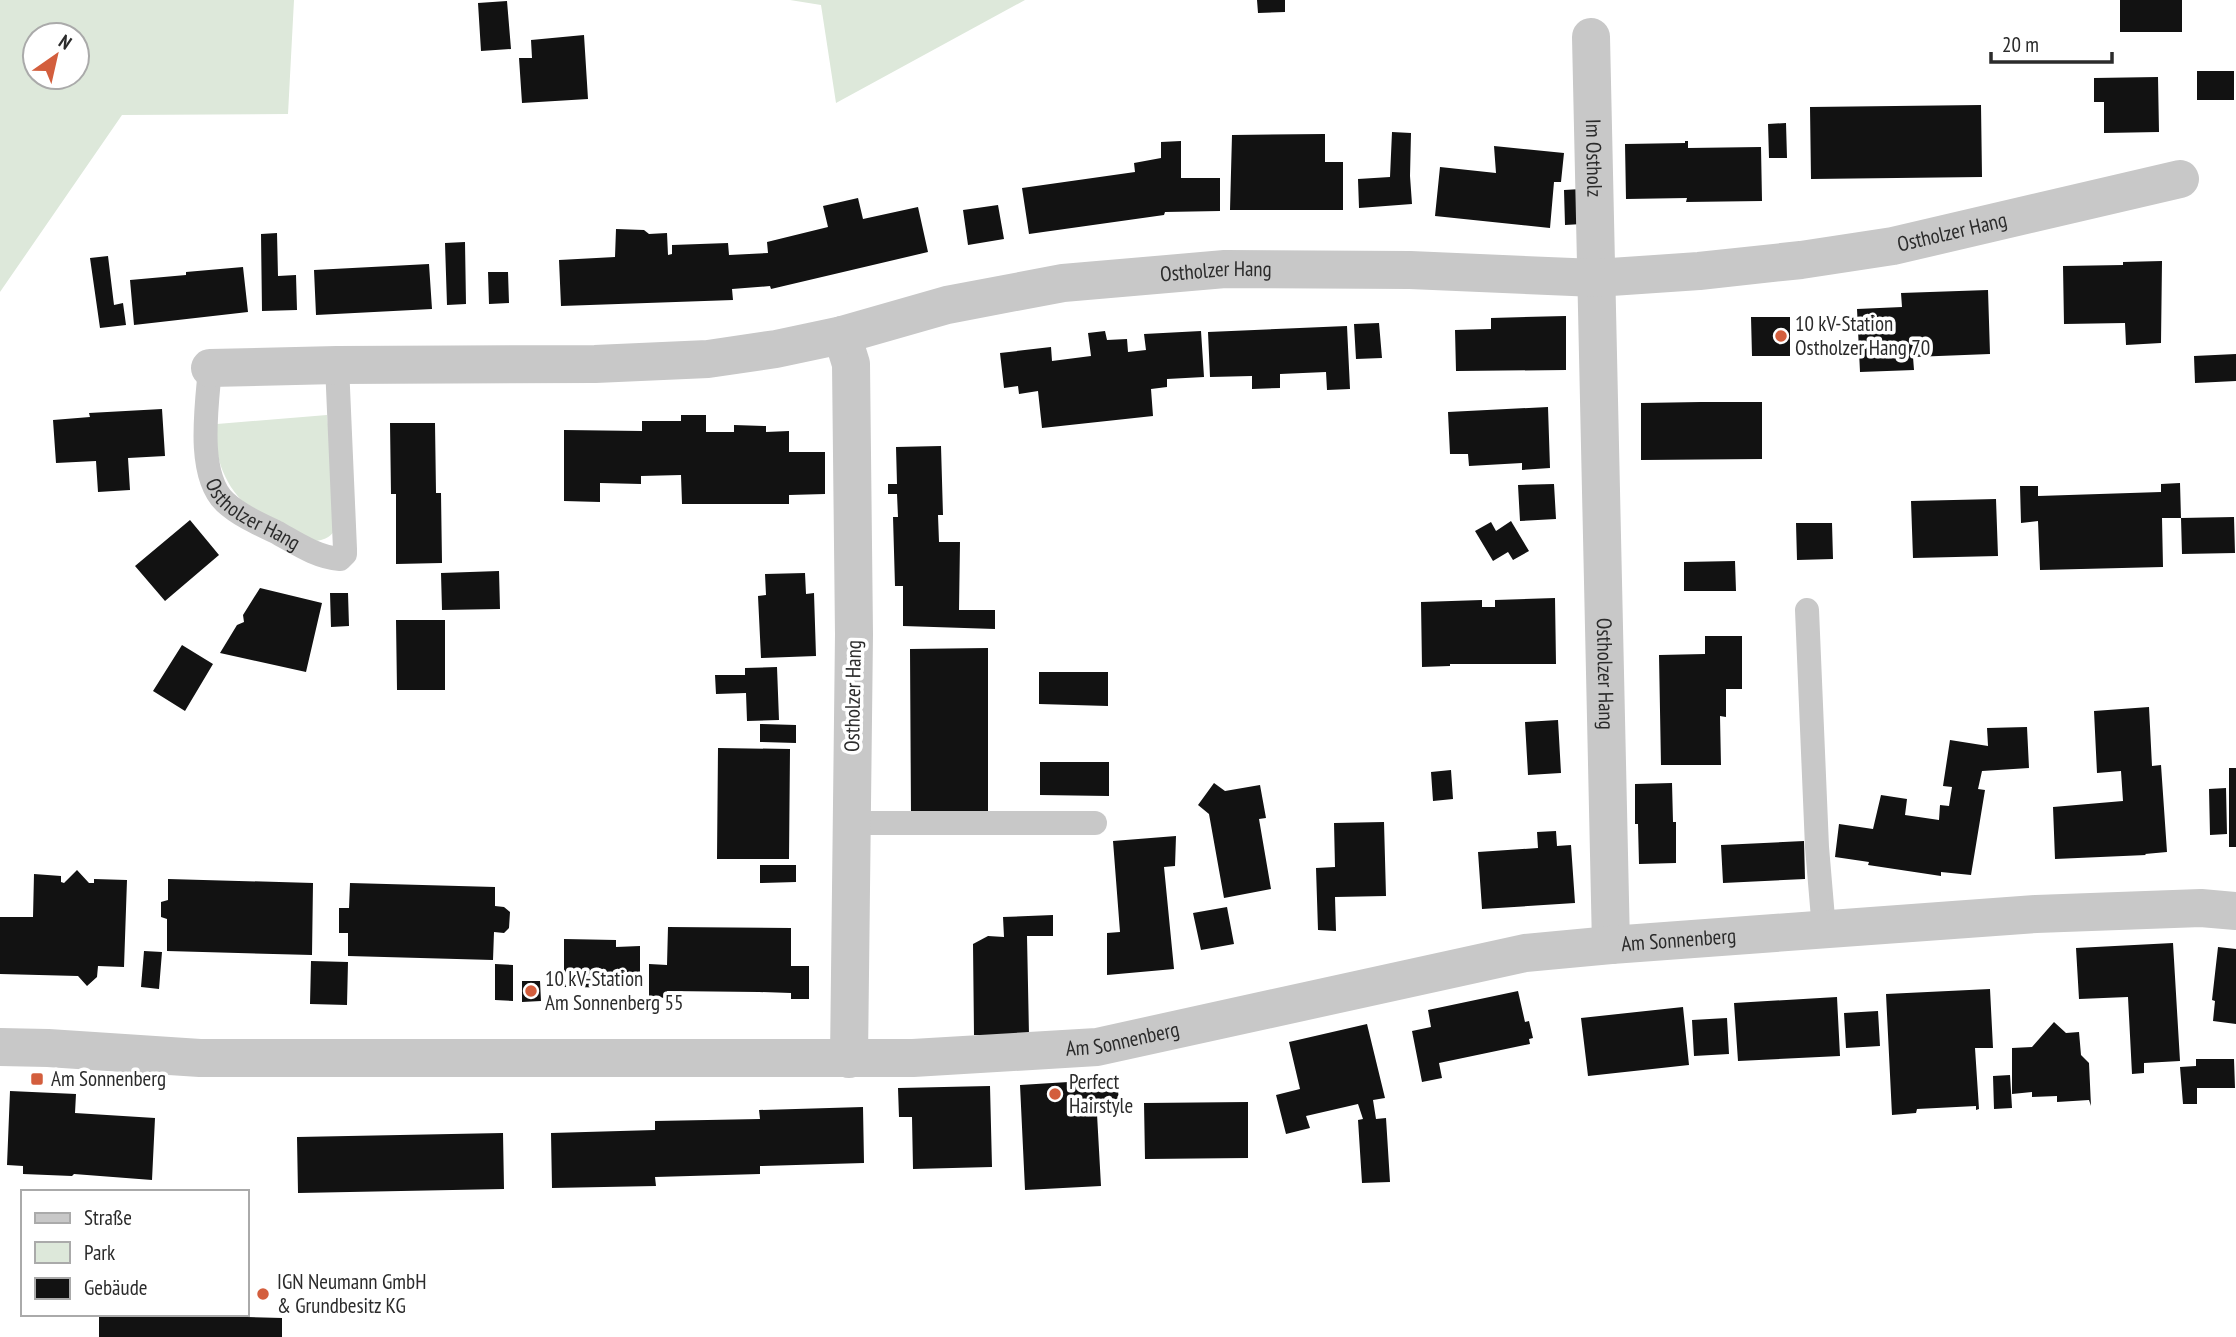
<svg xmlns="http://www.w3.org/2000/svg" width="2236" height="1337" font-family="'PT Sans Narrow',sans-serif">
	<style>
		.green { fill: #dde8da; fill-rule: evenodd }
		.building { fill: #121212 }
		.lines { fill: none; stroke-linecap: round; stroke-linejoin: round }
		.lane { stroke: #c8c8c8; stroke-width: 24 }
		.street { stroke: #c8c8c8; stroke-width: 38 }
		.poi-dot { fill: #d35e3d; stroke: #fff; stroke-width: 2.5 }
		.labels { text-anchor: middle; stroke-width: 7; stroke-linejoin: round; paint-order: stroke }
		.street-label { font-size: 21px; fill: #2b2b2b; stroke: #fff }
		.poi-label { font-size: 21px; fill: #2b2b2b; stroke: #fff; text-anchor: start }
	</style>
	<rect width="100%" height="100%" fill="#fff"/>
	<path class="green" d="M0 0H294L288 114 122 115 0 292ZM77 35V77H35V35Z
		M790 0H1025L836 103 821 5Z
		M327 415 338 518C336 532 331 539 316 541 296 531 272 523 253 510 226 491 212 455 217 424Z"/>
	<path class="building" d="M1257 0H1285V12L1258 13Z
		M2120 0H2182V32H2120Z
		M507 1 511 49 481 51 478 3Z
		M584 35 588 99 522 103 519 58H532L531 40Z
		M2197 71H2234V100H2197Z
		M2158 77 2159 132 2104 133V102H2094V78Z
		M1981 105 1982 177 1811 179 1810 107Z
		M1786 123 1787 158H1769L1768 124Z
		M1392 132 1411 133 1410 176 1412 204 1359 208 1358 179 1390 177Z
		M1325 134V162H1343V210H1230L1232 135Z
		M1181 141V178H1220V211L1165 212 1164 215 1029 234 1022 188 1135 172 1134 163 1161 158V142Z
		M1685 141H1688V148L1761 147 1762 201 1686 202 1687 198 1626 199 1625 144 1685 143Z
		M1494 146 1564 153 1561 182H1554L1550 228 1435 216 1440 167 1496 173Z
		M1581 189 1582 224 1565 225 1564 190Z
		M858 198 863 219 918 207 928 252 771 289 770 286 732 289 733 300 561 306 559 260 615 257 616 229 644 230 649 234 667 233 668 255 672 254V245L728 243 729 255 768 253 767 242 828 227 823 206Z
		M998 205 1004 239 968 245 963 210Z
		M277 233 278 276 296 275 297 310 262 311 261 234Z
		M465 242 466 304 447 305 445 243Z
		M108 256 114 305 123 303 126 325 100 328 90 258Z
		M2162 261 2161 343 2126 345 2125 323 2064 324 2063 266 2123 265V262Z
		M429 264 432 309 316 315 314 270Z
		M243 267 248 312 134 325 130 280 186 275V272Z
		M488 272H508L509 303 489 304Z
		M1988 290 1990 354 1913 357 1914 370 1860 372 1857 309 1902 307 1901 293Z
		M1566 316V370L1456 371 1455 330 1491 329V318Z
		M1751 317H1790V356H1752Z
		M1379 323 1382 358 1356 359 1354 324Z
		M1347 326 1350 389 1327 390 1326 372 1280 374V388L1252 389V376L1210 377 1208 332Z
		M1105 331 1107 340 1127 339 1128 352 1146 350 1144 334 1201 331 1204 377 1167 379V387L1151 389 1153 416 1042 428 1038 391 1019 394 1018 386 1004 388 1000 353 1051 347 1052 361 1091 356 1088 333Z
		M2236 354V381L2195 383 2194 356Z
		M1701 402H1762V459L1641 460V403Z
		M1548 407 1550 468 1522 470V463L1469 466 1468 454H1450L1448 412Z
		M162 409 165 456 128 458 130 490 98 492 96 461 56 463 53 420 90 417 89 413Z
		M681 415H706V432H734V425L766 426V432L789 431V452H825V494L789 495V504H682L681 475 641 476V484L600 483V502L564 501V430L642 431V421H681Z
		M390 423H435L436 493H441L442 563 396 564V494H391Z
		M941 446 943 515H938L939 542H960L959 610H995V629L903 626V586H895L893 517H898L897 494H888V484H897L896 447Z
		M2180 483 2181 518H2162L2163 567 2040 570 2038 521 2021 523 2020 486H2038V496L2161 492V484Z
		M1554 484 1556 519 1520 521 1518 485Z
		M1996 499 1998 556 1913 558 1911 501Z
		M2234 517 2235 553 2182 554 2181 518Z
		M190 520 219 555 165 601 135 566Z
		M1511 521 1529 551 1513 560 1508 552 1493 561 1475 531 1491 522 1496 531Z
		M1796 523H1832L1833 559 1797 560Z
		M1735 561 1736 591H1684V562Z
		M499 571 500 609 442 610 441 573Z
		M805 573 806 594 814 593 816 656 761 658 758 596 766 595 765 574Z
		M260 588 322 603 306 672 220 653 237 625 244 622 243 615Z
		M330 593H348L349 626 331 627Z
		M1555 598 1556 664H1450V666L1422 667 1421 602 1482 600V607H1495V600Z
		M396 620H445V690H397Z
		M1705 636H1742V689H1726V717L1720 716 1721 765H1661L1659 655 1705 654Z
		M182 645 213 664 185 711 153 691Z
		M988 648V817H911L910 649Z
		M777 667 779 720 747 721 746 693 716 694 715 675H745V668Z
		M1039 672H1108V706L1039 704Z
		M2149 707 2152 766 2161 765 2167 852 2145 854 2146 855 2055 859 2053 807 2123 801 2121 771 2097 773 2094 711Z
		M1558 720 1561 773 1528 775 1525 722Z
		M760 724 796 725V743L760 742Z
		M2027 727 2029 768 1982 771 1978 789 1985 790 1971 875 1941 872V876L1868 865 1869 862 1835 857 1839 824 1873 829 1881 795 1907 799 1905 815 1939 820 1940 805 1949 806 1952 787 1943 786 1950 740 1988 746 1987 728Z
		M718 748 790 749 789 859H717Z
		M1040 762H1109V796L1040 795Z
		M2229 768H2236V847H2229Z
		M1451 770 1453 799 1433 801 1431 772Z
		M1214 783 1225 791 1260 785 1266 818 1259 819 1271 889 1224 898 1209 814 1198 805Z
		M1672 783 1673 822H1676V863L1639 864 1638 824H1635V784Z
		M2226 788 2227 834 2210 835 2209 789Z
		M1384 822 1386 896 1335 897 1336 931 1318 930 1316 868 1335 867 1334 823Z
		M1556 831 1557 846 1571 845 1575 903 1482 909 1478 852 1538 848 1537 832Z
		M1176 836 1175 866 1164 867 1174 969 1107 975V933L1120 932 1113 841Z
		M1804 841 1805 879 1723 883 1721 845Z
		M760 865H796V882L760 883Z
		M77 870 89 883H94V879L127 880 124 967 98 966 97 977 87 986 78 976 0 974V917H33L34 874 61 876V882L64 883Z
		M168 879 313 883 312 955 167 951V919L161 917V902L168 900Z
		M350 883 495 887V906L504 907 510 912 509 928 504 933 494 932 493 960 348 956V933H339V908H349Z
		M1227 907 1234 944 1201 950 1193 913Z
		M1053 915V936H1027L1029 1035H974L973 944 988 936 1004 937 1003 917Z
		M668 927 791 928V966H809V999H791V993L759 992 667 991V998L649 997V964L667 965Z
		M564 939 616 940V947L640 946V988L564 987Z
		M2173 943 2180 1061 2144 1063V1073L2132 1074 2128 997 2079 999 2076 948Z
		M2218 947 2236 949V1024L2213 1021 2215 1001 2212 1000Z
		M144 951 162 952 159 989 141 987Z
		M311 961 348 962 347 1005 310 1004Z
		M495 964 513 965V1001L495 1000Z
		M522 981H540L541 1001 522 1002Z
		M1990 989 1993 1048H1975L1979 1109 1976 1110V1106L1917 1109 1916 1113 1892 1115 1886 994Z
		M1518 991 1525 1022 1529 1021 1533 1038 1529 1039 1530 1044 1439 1063 1442 1078 1422 1082 1412 1031 1431 1027 1428 1010Z
		M1837 997 1840 1056 1738 1061 1734 1003Z
		M1683 1007 1689 1065 1588 1076 1581 1018Z
		M1878 1011 1880 1046 1846 1048 1844 1013Z
		M1727 1018 1729 1054 1694 1056 1692 1020Z
		M2054 1022 2066 1033 2079 1032 2081 1055 2089 1063 2091 1106 2089 1100 2057 1102V1096L2032 1097V1092L2012 1094V1048L2032 1047Z
		M1367 1024 1385 1098 1373 1100 1376 1119 1386 1118 1390 1182 1362 1183 1358 1120 1363 1119 1358 1104 1306 1116 1310 1128 1286 1134 1276 1095 1300 1089 1289 1042Z
		M2196 1059H2234L2235 1088H2197V1104H2183L2180 1067 2196 1066Z
		M2010 1075 2012 1108 1994 1109 1993 1076Z
		M1117 1079 1120 1113 1097 1114 1101 1186 1025 1190 1020 1085Z
		M990 1086 992 1167 913 1169 912 1117H899L898 1088Z
		M10 1091 76 1094 75 1113 155 1118 152 1180 74 1174 72 1176 23 1174V1166L7 1165Z
		M1248 1102V1158L1145 1159 1144 1103Z
		M863 1107 864 1163 760 1166V1174L655 1177 656 1186 552 1188 551 1133 655 1130V1121L760 1119 759 1110Z
		M503 1133 504 1189 298 1193 297 1137Z
		M99 1314H247V1317L282 1318V1337H99Z"/>
	<g class="lines">
		<g class="lane">
			<path id="s1" d="M210 368C207 405 196 474 225 502 239 515 259 524 276 532 296 543 316 557 340 559L345 554V549L337 365"/>
			<path d="M1807 610 1817 847 1824 930"/>
			<path d="M851 823H1095"/>
		</g>
		<g class="street">
			<path id="s2" d="M1591 37 1611 945"/>
			<path d="M842 335 851 364 854 634 849 1059"/>
			<path id="s3" d="M210 368 337 365 595 364 708 359 776 349 842 335 947 305 1063 283 1225 269 1410 270 1596 278 1699 271 1801 260 1893 246 2180 179"/>
			<path id="s4" d="M0 1047 48 1048 200 1058H913L1097 1047 1525 953 1611 945 2036 914 2201 908 2236 911"/>
		</g>
	</g>
	<g class="poi-dot">
		<circle cx="1781" cy="336" r="7"/>
		<circle cx="531" cy="991" r="7"/>
		<rect x="30" y="1072" width="14" height="14" rx="3.5"/>
		<circle cx="1055" cy="1094" r="7"/>
		<circle cx="263" cy="1294" r="7"/>
	</g>
	<g class="labels">
		<g class="street-label">
			<text dy="7" stroke="none"><textPath href="#s2" startOffset="121">Im Ostholz</textPath></text>
			<text dy="7" stroke="none"><textPath href="#s3" startOffset="1755">Ostholzer Hang</textPath></text>
			<text dy="7" stroke="none"><textPath href="#s3" startOffset="1015">Ostholzer Hang</textPath></text>
			<text dy="7" stroke="none"><textPath href="#s1" startOffset="168">Ostholzer Hang</textPath></text>
			<text dy="7" stroke="none"><textPath href="#s2" startOffset="637">Ostholzer Hang</textPath></text>
			<text transform="translate(853 696) rotate(-89)" y="7">Ostholzer Hang</text>
			<text dy="7" stroke="none"><textPath href="#s4" startOffset="1690">Am Sonnenberg</textPath></text>
			<text dy="7" stroke="none"><textPath href="#s4" startOffset="1124">Am Sonnenberg</textPath></text>
		</g>
		<g class="poi-label">
			<text x="1795" y="331">10 kV-Station<tspan x="1795" dy="24">Ostholzer Hang 70</tspan></text>
			<text x="545" y="986">10 kV-Station<tspan x="545" dy="24">Am Sonnenberg 55</tspan></text>
			<text x="51" y="1086">Am Sonnenberg</text>
			<text x="1069" y="1089">Perfect<tspan x="1069" dy="24">Hairstyle</tspan></text>
			<text x="277" y="1289">IGN Neumann GmbH<tspan x="277" dy="24">&amp; Grundbesitz KG</tspan></text>
		</g>
	</g>
	<rect x="21" y="1190" width="228" height="126" fill="#ffffff" stroke="#aaaaaa" stroke-width="2"/>
	<rect x="35" y="1213" width="35" height="10" fill="#c8c8c8" stroke="#aaaaaa" stroke-width="2"/>
	<text x="84" y="1225" font-size="21" fill="#2b2b2b">Straße</text>
	<rect x="35" y="1242" width="35" height="21" fill="#dde8da" stroke="#aaaaaa" stroke-width="2"/>
	<text x="84" y="1260" font-size="21" fill="#2b2b2b">Park</text>
	<rect x="35" y="1278" width="35" height="21" fill="#121212" stroke="#aaaaaa" stroke-width="2"/>
	<text x="84" y="1295" font-size="21" fill="#2b2b2b">Gebäude</text>
	<g transform="translate(56 56) rotate(34)"><circle r="33" fill="#ffffff" stroke="#aaaaaa" stroke-width="2"/>
	<path d="M0-5L12 26L0 18L-12 26Z" fill="#d35e3d"/>
	<text y="-10" font-size="19" font-weight="bold" text-anchor="middle" fill="#2b2b2b">N</text>
	</g>
	<path d="M1991 52v10h121v-10" fill="none" stroke="#2b2b2b" stroke-width="3.5"/>
	<text x="2002" y="52" font-size="21" fill="#2b2b2b" stroke="#ffffff" stroke-width="5" paint-order="stroke">20 m</text>
</svg>
